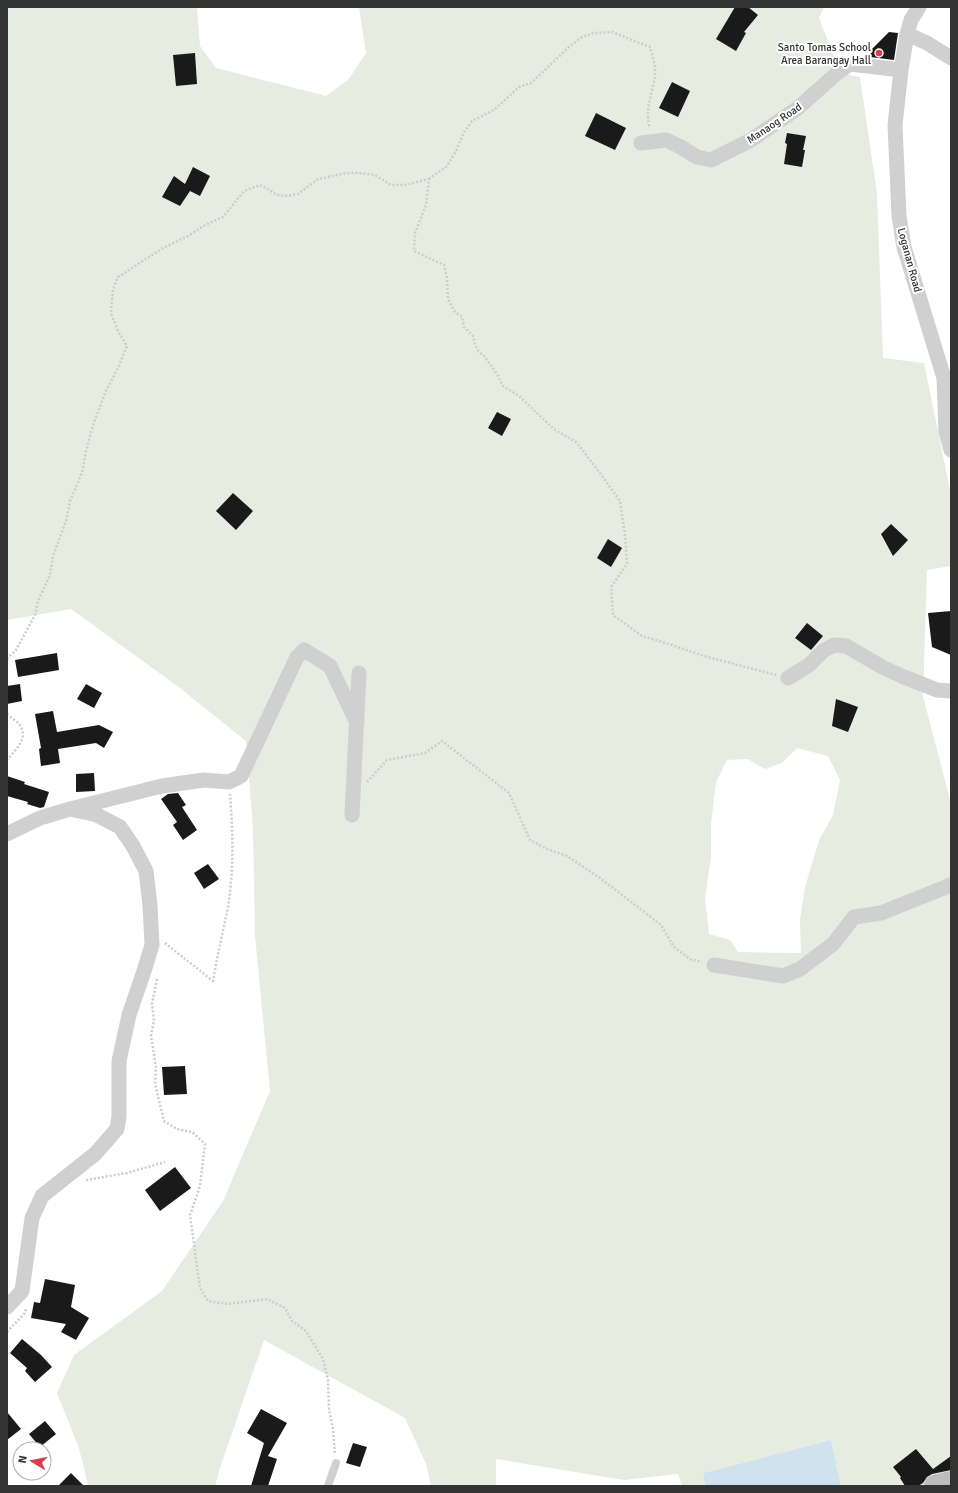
<svg xmlns="http://www.w3.org/2000/svg" width="958" height="1493" font-family="Signika,sans-serif">
	<style>
		.green { fill: #e6ecdf; fill-rule: evenodd }
		.water { fill: #cfe2ee }
		.building { fill: #1a1a1a }
		.lines { fill: none; stroke-linecap: round; stroke-linejoin: round }
		.path { stroke: #cdcdcd; stroke-width: 2.5; stroke-dasharray: 2 2; stroke-linecap: butt }
		.lane { stroke: #d0d0d0; stroke-width: 8 }
		.street { stroke: #d0d0d0; stroke-width: 15 }
		.secondary { stroke: #bdbdbd; stroke-width: 22 }
		.poi-dot { fill: #e63946; stroke: #fff; stroke-width: 1.5 }
		.labels { text-anchor: middle; stroke-width: 4; stroke-linejoin: round; paint-order: stroke }
		.poi-label { font-size: 11px; fill: #333; stroke: #fff; text-anchor: end }
		.street-label { font-size: 11px; fill: #333; stroke: #fff }
	</style>
	<rect width="100%" height="100%" fill="#fff"/>
	<path class="green" d="M7 7H197L200 46 216 68 326 96 349 79 366 53 359 7H824L819 18 840 73 860 77 877 194 883 358 924 363 951 495V566L927 570 923 696 951 804V1482L935 1486H841L831 1440 703 1473 705 1486H682L678 1474 624 1480 496 1459V1486H431L426 1464 405 1418 264 1340 219 1471 215 1486H88L79 1448 57 1393 74 1355 162 1291 223 1201 270 1091 255 936 253 829 246 741 176 685 71 609 7 620ZM797 748 828 756 840 780 833 815 819 840 805 887 800 919 801 953 738 952 730 940 709 934 705 898 711 858V824L716 782 727 760 748 759 765 769 782 763Z"/>
	<path class="water" d="M831 1440 841 1486H705L703 1473Z"/>
	<path class="building" d="M735 7H748L758 15 744 32 746 33 736 51 716 39Z
		M889 32 898 33 894 60 870 57V51Z
		M195 53 197 84 176 86 173 55Z
		M672 82 690 91 678 117 659 108Z
		M596 113 626 128 615 150 585 136Z
		M787 133 806 136 803 150H805L802 167 784 164 787 144 785 143Z
		M193 167 210 176 200 196 190 191 180 206 162 197 174 176 185 184Z
		M497 412 511 419 502 436 488 428Z
		M233 493 253 511 236 530 216 511Z
		M891 524 908 540 893 556 881 534Z
		M608 539 622 548 611 567 597 558Z
		M951 611V655L932 647 928 613Z
		M807 623 823 636 811 650 795 638Z
		M57 653 59 670 18 677 15 660Z
		M20 684 22 701 7 704V686Z
		M86 684 102 693 94 708 77 699Z
		M836 699 858 707 848 732 832 726Z
		M53 711 57 732 99 725 113 732 104 748 96 743 58 749 60 763 41 766 39 749 41 748 35 714Z
		M94 773 95 791 76 792V774Z
		M7 776 25 782 24 784 49 792 44 807 40 808 27 804 28 802 7 796Z
		M178 793 186 805 182 807 197 830 183 840 173 825 177 822 161 799 168 794Z
		M208 864 219 879 204 889 194 873Z
		M185 1066 187 1094 164 1095 162 1067Z
		M175 1167 191 1188 160 1211 145 1190Z
		M45 1279 75 1285 71 1307 89 1318 76 1340 61 1332 66 1324 31 1318 34 1302 40 1303Z
		M22 1339 41 1355 52 1367 35 1382 25 1371 27 1368 10 1353Z
		M261 1409 287 1423 268 1456 277 1459 268 1486H251L264 1443 247 1433Z
		M7 1412 21 1429 7 1440Z
		M45 1421 56 1434 40 1447 29 1434Z
		M353 1443 367 1447 360 1467 346 1463Z
		M916 1449 933 1469 951 1456V1470L932 1474 927 1477 923 1483 918 1486H905L900 1478 901 1477 893 1467Z
		M71 1473 84 1486H58Z"/>
	<g class="lines">
		<path class="path" d="M429 179 447 166 456 151 464 132 472 121 494 110 519 87 531 83 570 46 582 37 594 33 612 32 650 47C652 56 656 65 655 75 653 92 644 111 650 128
			M7 659 16 650 35 615 38 601 50 575 53 556 66 521 70 501 82 473 86 451 94 422 106 391 117 370 127 346 118 331 111 313 113 289 118 277 163 248 188 236 205 225 223 217 244 191 260 185 268 189 277 195 287 196 298 194 318 179 347 173H360L375 175 391 185H405L429 179 426 205 415 233 414 251 444 265 447 278 448 299 455 312 462 317 464 327 473 336 475 345 479 352 485 357 497 374 503 386 519 396 555 430 576 442 594 465 620 501 625 535 627 564 611 587 613 615 642 636 669 644 704 656 776 675
			M7 714C11 718 19 722 21 727 28 740 14 751 7 760
			M367 782 387 760 425 753 442 741 509 793 530 840 547 849 567 856 600 878 661 925 674 947 690 959 702 962
			M165 943 213 981
			M157 979 152 1004 154 1020 151 1036 156 1067 155 1084 164 1121 177 1129 192 1132 205 1144 200 1186 190 1215 200 1288 208 1301 228 1304 267 1299 285 1308 292 1321 306 1331 323 1359 328 1380 329 1409 333 1429 335 1454
			M213 982C217 956 223 932 228 907 234 870 233 831 230 794
			M86 1180 127 1173 165 1162
			M7 1332 25 1313 26 1308"/>
		<path class="lane" d="M328 1486 336 1463"/>
		<path class="street" d="M919 7 911 20 907 34 901 70 895 125 899 216 904 247 944 378 946 432 951 450
			M907 34 927 43 951 58
			M641 143 666 140 679 146 697 157 711 160 751 140 798 108 836 74 850 64 901 70
			M788 678 809 665 823 651 834 645 846 646 884 668 904 677 937 690 951 691
			M352 815 359 673
			M7 834 40 818 70 809 162 786 204 780 229 782 241 776 297 657 304 650 330 666 357 723
			M714 965 783 976 800 969 833 944 854 917 881 913 951 885
			M7 1307 22 1291 32 1218 42 1196 95 1154 117 1129 119 1117V1061L129 1015 144 971 152 945 150 905 146 871 133 846 120 827 97 815 70 809"/>
		<path class="secondary" d="M935 1486 951 1482"/>
	</g>
	<circle class="poi-dot" cx="879" cy="53" r="4"/>
	<g class="labels">
		<g class="poi-label">
			<text x="871" y="51">Santo Tomas School<tspan x="871" dy="13">Area Barangay Hall</tspan></text>
		</g>
		<g class="street-label">
			<text transform="translate(774 123) rotate(-34)" y="4">Manaog Road</text>
			<text transform="translate(910 260) rotate(75)" y="4">Loganan Road</text>
		</g>
	</g>
	<rect width="958" height="1493" fill="none" stroke="#333333" stroke-width="16"/>
	<g transform="translate(32 1461) rotate(280)"><circle r="19" fill="#ffffff" stroke="#adadad"/>
	<path d="M0-3L7 15L0 10L-7 15Z" fill="#e63946"/>
	<text y="-6" font-size="11" font-weight="bold" text-anchor="middle" fill="#333333">N</text>
	</g>
</svg>
